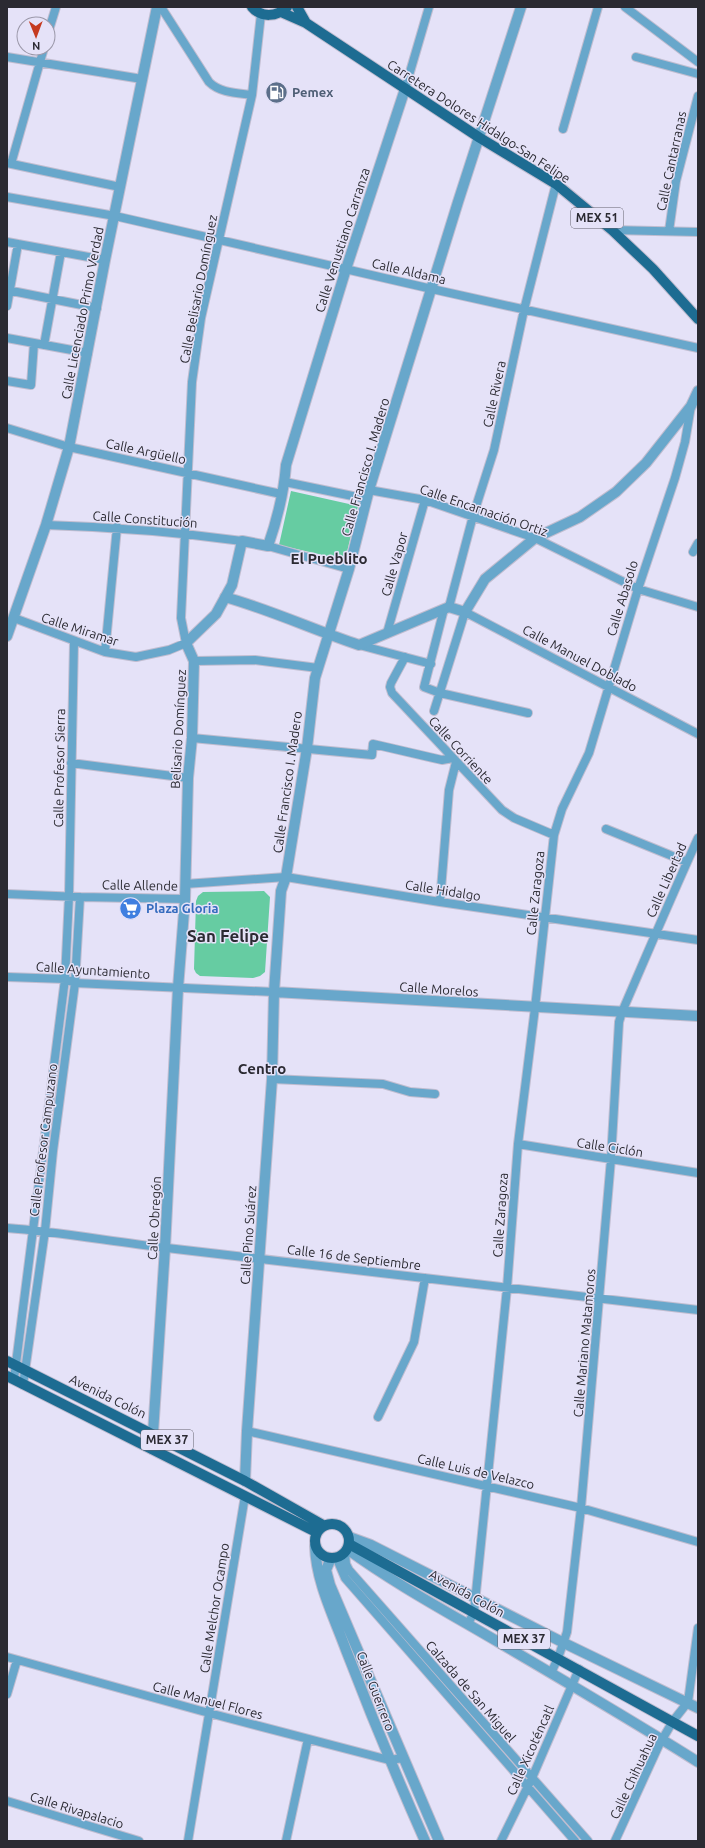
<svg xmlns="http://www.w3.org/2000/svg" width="705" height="1848" font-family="Ubuntu,sans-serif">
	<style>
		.park { fill: #66cca2 }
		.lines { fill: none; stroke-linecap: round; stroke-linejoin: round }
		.minor-casing { stroke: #c0bdd0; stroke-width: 10 }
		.tertiary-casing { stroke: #c0bdd0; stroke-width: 12 }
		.primary-casing { stroke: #c0bdd0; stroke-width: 12 }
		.minor { stroke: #68a7cb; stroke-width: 8 }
		.tertiary { stroke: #68a7cb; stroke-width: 10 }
		.primary { stroke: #1d6c92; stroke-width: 10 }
		.labels { text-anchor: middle; stroke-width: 3; stroke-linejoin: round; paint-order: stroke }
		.shield { fill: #e5e2f8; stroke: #63616d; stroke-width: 1 }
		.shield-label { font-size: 12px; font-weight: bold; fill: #2b2a32 }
		.service-label { font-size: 13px; font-weight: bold; fill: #4e5e75; stroke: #e5e2f8; text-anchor: start }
		.street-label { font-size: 13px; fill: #2b2a32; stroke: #e5e2f8 }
		.shop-label { font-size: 13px; font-weight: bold; fill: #366cbe; stroke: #e5e2f8; text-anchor: start }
		.quarter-label { font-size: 15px; font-weight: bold; fill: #2b2a32; stroke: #e5e2f8 }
		.district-label { font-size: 17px; font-weight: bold; fill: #2b2a32; stroke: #e5e2f8 }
	</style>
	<rect width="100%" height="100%" fill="#e5e2f8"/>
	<path class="park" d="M291 491 358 506 345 560 279 545Z
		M264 891 270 897 265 972 260 976 253 978 200 976 196 973 194 969 196 901 198 896 203 892Z"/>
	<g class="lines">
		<defs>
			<path id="minor" d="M161 7 209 82C220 93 237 93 252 95
				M625 7 698 62
				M48 33 56 7
				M7 57 142 79
				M636 57 698 74
				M405 89 429 7
				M563 129 598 7
				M7 163 120 187
				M11 164 44 48
				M7 197 115 216 432 289 698 348
				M612 230 698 232
				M669 231 676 181 698 96
				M7 242 105 260
				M7 290 97 308
				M7 306 18 244
				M7 338 88 353
				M44 345 61 252
				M7 381 31 385 34 343
				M7 428 69 447 281 494
				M285 482 367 499
				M369 490 425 500 535 538 638 589 698 607
				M46 525C112 527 176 532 242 541
				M268 546 349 569
				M693 552 698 543
				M449 607 473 516 494 450 524 310 556 184
				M444 609 424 687 440 693 528 713
				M14 618 105 652 136 657 169 650 186 643 181 618 192 382 201 318 252 95 261 14
				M387 633 425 500
				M359 645 431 664
				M105 652 117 527
				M405 657 391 683 390 687 392 693 502 810 514 818 554 835
				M194 661 255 660 318 668
				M434 711 465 612 698 734
				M192 738 372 755 373 744 442 760 453 758
				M71 763 188 778
				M606 829 687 862
				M185 884 286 877 440 902 698 940
				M7 894 80 897 185 899
				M440 902 449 790 456 762
				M7 977 65 979 75 983 274 992
				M272 1079 383 1084 410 1092 435 1094
				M518 1144 698 1173
				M7 1228C61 1232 113 1242 167 1248 344 1268 521 1290 698 1310
				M14 1379 65 979 69 896 74 641
				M23 1385 45 1231 53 1151 75 983 80 897
				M378 1417 414 1342 425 1278
				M247 1431 581 1508 698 1542
				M345 1552 346 1564 349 1570 588 1841
				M336 1557 345 1578 575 1841
				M468 1624 474 1612 507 1288 518 1144 535 1008 554 835 562 809 589 753 638 589 675 478 685 442 691 406
				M7 1657 209 1713 389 1760 404 1758
				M551 1673 558 1658 567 1632 581 1508 611 1159 619 1022 622 1012C647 954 672 895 698 838
				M7 1694 17 1660
				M7 1801 139 1841
				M188 1841 245 1496
				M286 1841 308 1739
				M501 1841 532 1778 579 1669
				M615 1841 659 1745 673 1721 688 1702 698 1628"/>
			<path id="tertiary" d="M225 597C271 610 314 630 359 645L449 607 465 612 485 579 535 538 580 517 616 492 646 463 691 406 698 391
				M7 636 46 525 69 447 105 260 157 7
				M274 992 698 1016
				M152 1449 165 1248 178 988 185 899 188 778 192 738 194 661 186 643 216 614 232 585 242 541 268 546C277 520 284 492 286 465L346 269 405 89
				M245 1481 247 1431 272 1079 274 992 280 906 281 891 286 877 307 748 315 678 349 569 369 490 458 202 521 7
				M349 1537 371 1545 564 1643 698 1708
				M315 1546C316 1582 334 1617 346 1650 371 1715 397 1778 425 1841
				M347 1549C395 1584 449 1613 500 1643 566 1682 633 1721 698 1762
				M331 1558 326 1570 330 1585 439 1841"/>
			<path id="primary" d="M252 7C261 18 277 17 287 7
				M297 7 306 23
				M281 12 306 23 480 138 556 184 612 230 653 269 698 319
				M7 1361 245 1481 323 1525
				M7 1376 316 1532
				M315 1541a17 17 0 1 1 34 0a17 17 0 1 1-34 0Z
				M349 1544 698 1736"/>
		</defs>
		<use href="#minor" class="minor-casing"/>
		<use href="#tertiary" class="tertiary-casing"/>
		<use href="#primary" class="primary-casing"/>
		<use href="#minor" class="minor"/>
		<use href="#tertiary" class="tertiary"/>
		<use href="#primary" class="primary"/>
	</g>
	<defs>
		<symbol id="fuel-disc" viewBox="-11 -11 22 22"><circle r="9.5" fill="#5c6f8a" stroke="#e5e2f8"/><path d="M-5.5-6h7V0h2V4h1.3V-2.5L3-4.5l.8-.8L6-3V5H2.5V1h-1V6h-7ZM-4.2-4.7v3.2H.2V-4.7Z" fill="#fff"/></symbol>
		<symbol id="supermarket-disc" viewBox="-11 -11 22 22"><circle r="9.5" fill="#3f7fe0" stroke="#e5e2f8"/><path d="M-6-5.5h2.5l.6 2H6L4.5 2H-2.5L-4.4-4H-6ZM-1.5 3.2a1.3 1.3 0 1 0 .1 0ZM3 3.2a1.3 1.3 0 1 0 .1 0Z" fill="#fff"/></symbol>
	</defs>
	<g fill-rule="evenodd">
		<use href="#fuel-disc" x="264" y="80" width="25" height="25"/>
		<use href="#supermarket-disc" x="118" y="896" width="25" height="25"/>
	</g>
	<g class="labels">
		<g class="shield">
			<rect x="571" y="208" width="52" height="20" rx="3"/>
			<rect x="141" y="1430" width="52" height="20" rx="3"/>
			<rect x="498" y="1629" width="52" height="20" rx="3"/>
		</g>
		<g class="shield-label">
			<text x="597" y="222">MEX 51</text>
			<text x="167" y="1444">MEX 37</text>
			<text x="524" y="1643">MEX 37</text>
		</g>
		<g class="service-label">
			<text x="292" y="97">Pemex</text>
		</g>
		<g class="street-label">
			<text transform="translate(479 121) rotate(33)" y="5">Carretera Dolores Hidalgo-San Felipe</text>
			<text transform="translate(671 161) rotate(-78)" y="5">Calle Cantarranas</text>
			<text transform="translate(342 240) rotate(-72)" y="5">Calle Venustiano Carranza</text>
			<text transform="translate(409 271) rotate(13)" y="5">Calle Aldama</text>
			<text transform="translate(198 289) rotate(-79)" y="5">Calle Belisario Domínguez</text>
			<text transform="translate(82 313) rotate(-79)" y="5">Calle Licenciado Primo Verdad</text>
			<text transform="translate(494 394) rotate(-78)" y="5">Calle Rivera</text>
			<text transform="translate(146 451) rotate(12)" y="5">Calle Argüello</text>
			<text transform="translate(365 467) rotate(-74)" y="5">Calle Francisco I. Madero</text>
			<text transform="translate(484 510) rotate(19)" y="5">Calle Encarnación Ortiz</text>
			<text transform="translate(145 519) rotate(4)" y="5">Calle Constitución</text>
			<text transform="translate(394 564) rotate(-74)" y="5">Calle Vapor</text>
			<text transform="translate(622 598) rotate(-73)" y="5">Calle Abasolo</text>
			<text transform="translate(80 629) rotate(18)" y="5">Calle Miramar</text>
			<text transform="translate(580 658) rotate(28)" y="5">Calle Manuel Doblado</text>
			<text transform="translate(178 729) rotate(-87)" y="5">Belisario Domínguez</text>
			<text transform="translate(461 750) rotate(47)" y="5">Calle Corriente</text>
			<text transform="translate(59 768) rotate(-89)" y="5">Calle Profesor Sierra</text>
			<text transform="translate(287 782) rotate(-82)" y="5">Calle Francisco I. Madero</text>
			<text transform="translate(666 880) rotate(-66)" y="5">Calle Libertad</text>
			<text transform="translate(140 885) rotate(1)" y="5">Calle Allende</text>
			<text transform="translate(443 890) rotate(9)" y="5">Calle Hidalgo</text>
			<text transform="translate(535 893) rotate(-84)" y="5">Calle Zaragoza</text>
			<text transform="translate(93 970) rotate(4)" y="5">Calle Ayuntamiento</text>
			<text transform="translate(439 989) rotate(4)" y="5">Calle Morelos</text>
			<text transform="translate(43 1140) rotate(-83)" y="5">Calle Profesor Campuzano</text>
			<text transform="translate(610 1147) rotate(9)" y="5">Calle Ciclón</text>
			<text transform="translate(500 1215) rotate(-86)" y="5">Calle Zaragoza</text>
			<text transform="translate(154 1218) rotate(-87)" y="5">Calle Obregón</text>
			<text transform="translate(248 1235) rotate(-86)" y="5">Calle Pino Suárez</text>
			<text transform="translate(354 1257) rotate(7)" y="5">Calle 16 de Septiembre</text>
			<text transform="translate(584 1343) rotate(-85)" y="5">Calle Mariano Matamoros</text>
			<text transform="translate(108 1396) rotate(26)" y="5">Avenida Colón</text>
			<text transform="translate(476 1471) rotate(13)" y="5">Calle Luis de Velazco</text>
			<text transform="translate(467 1593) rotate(29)" y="5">Avenida Colón</text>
			<text transform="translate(214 1608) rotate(-81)" y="5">Calle Melchor Ocampo</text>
			<text transform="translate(376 1691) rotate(69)" y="5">Calle Guerrero</text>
			<text transform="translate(471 1691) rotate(49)" y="5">Calzada de San Miguel</text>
			<text transform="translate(208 1700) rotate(15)" y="5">Calle Manuel Flores</text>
			<text transform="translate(530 1750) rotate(-66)" y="5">Calle Xicoténcatl</text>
			<text transform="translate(633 1776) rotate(-65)" y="5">Calle Chihuahua</text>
			<text transform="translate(77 1810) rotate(17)" y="5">Calle Rivapalacio</text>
		</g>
		<g class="shop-label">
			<text x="146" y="913">Plaza Gloria</text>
		</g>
		<g class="quarter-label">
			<text x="329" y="564">El Pueblito</text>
			<text x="262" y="1074">Centro</text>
		</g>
		<g class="district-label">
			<text x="228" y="942">San Felipe</text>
		</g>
	</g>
	<rect width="705" height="1848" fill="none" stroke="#2b2a32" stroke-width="16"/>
	<g transform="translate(36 36) rotate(179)"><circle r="19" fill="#e5e2f8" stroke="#9b98a9"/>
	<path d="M0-3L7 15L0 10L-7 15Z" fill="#c53a20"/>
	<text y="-6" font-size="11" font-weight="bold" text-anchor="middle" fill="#2b2a32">N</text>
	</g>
</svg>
